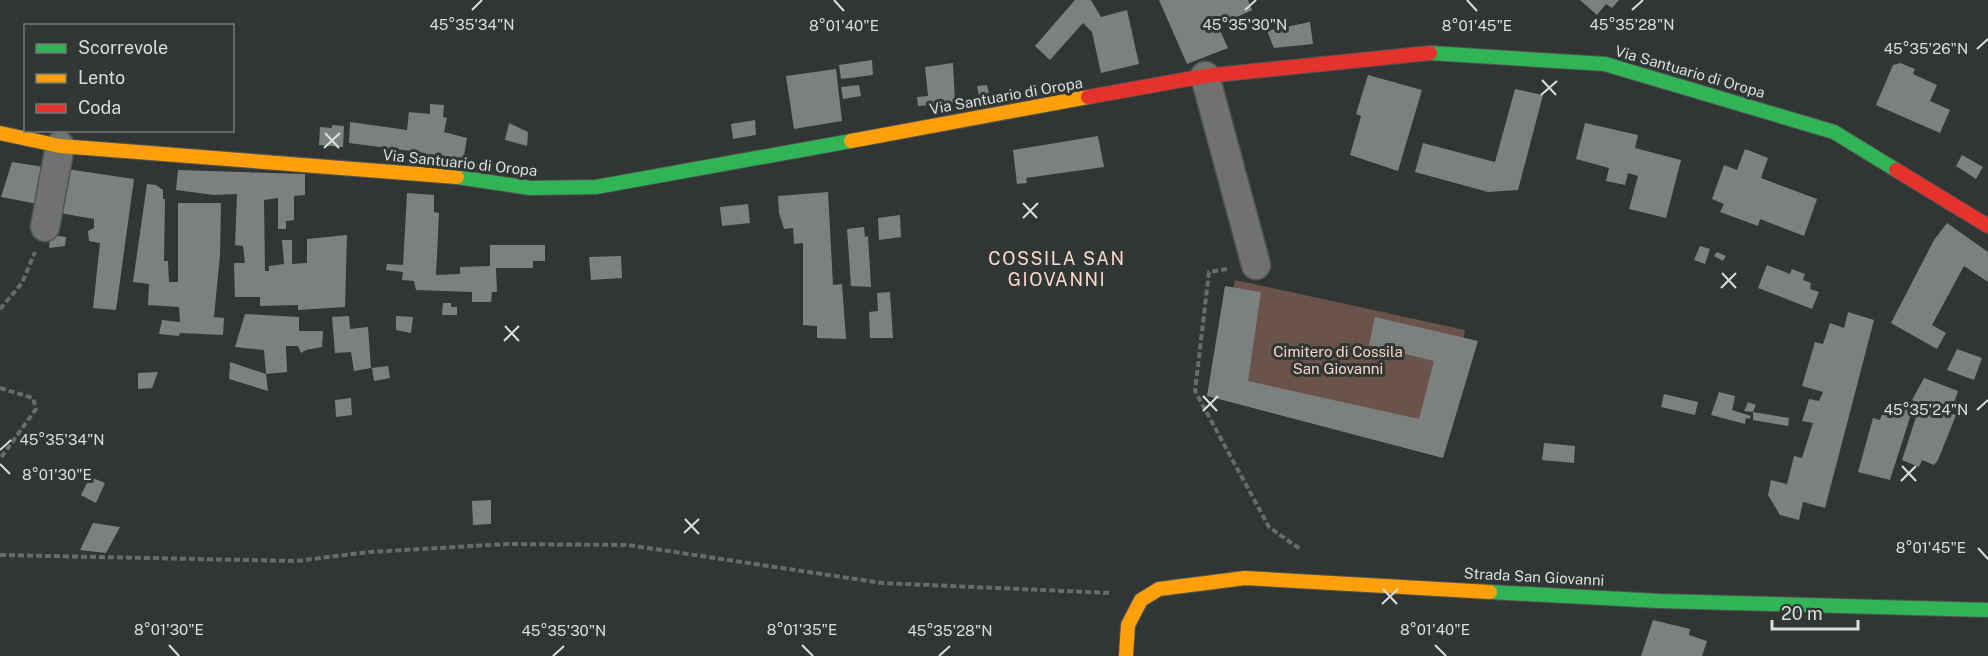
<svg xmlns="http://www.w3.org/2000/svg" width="1988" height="656" font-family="'Public Sans',sans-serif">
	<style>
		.green { fill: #69534a }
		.building { fill: #7c807e }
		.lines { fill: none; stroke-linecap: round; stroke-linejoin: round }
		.street-casing { stroke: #505453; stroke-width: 31 }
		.fast-casing { stroke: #505453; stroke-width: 16 }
		.slow-casing { stroke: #505453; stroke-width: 16 }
		.jam-casing { stroke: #505453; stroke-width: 16 }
		.path { stroke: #686b6a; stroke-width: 4; stroke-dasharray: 6 3; stroke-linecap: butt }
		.street { stroke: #6f7270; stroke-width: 28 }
		.fast { stroke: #30b455; stroke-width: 14 }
		.slow { stroke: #ff9f0a; stroke-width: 14 }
		.jam { stroke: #e5322d; stroke-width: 14 }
		.ticks { fill: none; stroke: #dadfdd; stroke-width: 2 }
		.labels { text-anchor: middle; stroke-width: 6; stroke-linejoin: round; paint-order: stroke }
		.street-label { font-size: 15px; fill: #dadfdd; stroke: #303734 }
		.park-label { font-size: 15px; fill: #f9d4c6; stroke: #303734 }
		.quarter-label { font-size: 18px; letter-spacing: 1.5px; fill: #fcdbcf; stroke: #303734 }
		.ticks-label { font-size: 15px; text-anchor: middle; fill: #dadfdd; stroke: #303734; stroke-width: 6; stroke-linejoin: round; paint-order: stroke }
	</style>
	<rect width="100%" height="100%" fill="#313634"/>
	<path class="green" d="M1235 280 1465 330 1440 441 1210 391Z"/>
	<path class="building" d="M1075 0H1091L1101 17 1127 10 1139 64 1101 73 1092 32 1083 23 1050 60 1035 46Z
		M1159 0H1248L1252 10 1218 26 1228 48 1187 64Z
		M1580 0H1619L1612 8 1606 4 1597 15Z
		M1310 22 1313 44 1274 48 1267 31Z
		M872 60 873 75 841 79 839 65Z
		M953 63 955 103 918 106 917 97 928 96 925 67Z
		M1900 63 1915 69 1913 74 1937 85 1930 101 1950 110 1940 133 1876 105 1893 65Z
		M836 69 842 121 794 129 786 76Z
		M1368 75 1422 90 1398 171 1350 155 1361 116 1356 114Z
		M859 85 861 96 843 99 841 87Z
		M987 85 989 93 979 95 977 86Z
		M1515 89 1543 95 1518 190 1488 192 1415 172 1423 143 1495 162Z
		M430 104 444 105 443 117 447 118 444 132 467 138 463 162 426 159V153L349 143 350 122 407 130 409 112 430 114Z
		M755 120 756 135 733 139 731 124Z
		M509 123 528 132 527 146 505 140Z
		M1585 123 1638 135 1635 148 1681 160 1666 218 1629 209 1638 176 1628 173 1625 185 1606 181 1609 168 1576 159Z
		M332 125 344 126 343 147 319 145 320 127 332 128Z
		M1098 136 1104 167 1026 178 1027 183 1017 184 1013 150Z
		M1745 149 1768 158 1761 178 1817 199 1804 236 1760 219 1758 226 1720 212 1724 204 1712 199 1724 165 1737 170Z
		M1962 155 1983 167 1976 179 1956 166Z
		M12 162 50 168 43 205 1 197Z
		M60 168 134 179 116 310 93 308 100 243 89 241 88 231 94 228V219L54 212Z
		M178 170 305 174V195L294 196V220L286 221V229H278V198L264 200 265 271H269V266L284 264 282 240H292V264L307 263V239L347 235 345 307 298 310V305L260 306V297H235L234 263H245L243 246 235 245 237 194 214 195 176 190Z
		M147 184 156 185 163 190V199H165L164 261H168L169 282H178V203H221L220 255 214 317 224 318 223 335 180 333 179 336 159 334 162 320 180 322 179 307 148 305 149 284 133 282Z
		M828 192 833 285 842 284 846 339 817 338V326L803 325V243L794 244 793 228 784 229 779 213 778 196Z
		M407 193 434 195V212L439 213 436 275 460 274V267L490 266V245H545V261H533V268H496L497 292H492L491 302H472V292L416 290 414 281 402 280 403 272 386 270 387 264 403 265Z
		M748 204 750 223 722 226 720 207Z
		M900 215 901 237 879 240 878 218Z
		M1947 223 1988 252V282L1964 266 1932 325 1946 333 1937 349 1891 323 1934 240Z
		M864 227 865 237 868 236 871 287 851 286 847 229Z
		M50 235 66 237 65 246 49 248Z
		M1700 246 1710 249 1705 264 1694 260Z
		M1717 252 1726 256 1723 261 1714 256Z
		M621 256 622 278 591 280 589 257Z
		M1767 265 1790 274 1792 269 1805 274 1803 280 1811 283 1810 289 1819 292 1812 309 1758 288Z
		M1225 286 1261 292 1248 381 1419 419 1434 361 1369 345 1375 317 1478 341 1443 458 1207 396Z
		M890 292 893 338H870L869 312 878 311 877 293Z
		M443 303H451V307H457V315H442Z
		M1848 312 1874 320 1825 508 1803 502 1799 520 1780 515 1768 495 1771 480 1787 484 1794 456 1802 458 1813 423 1802 421 1809 399 1819 401 1823 392 1802 386 1815 342 1823 344 1830 323 1844 328Z
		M245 314 299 317V331H323L322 347 306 350 301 353 298 346H286L287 372 266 374 264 350 235 347Z
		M349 316 350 329 368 327 371 368 354 371 351 352 335 353 332 317Z
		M396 316 413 317 411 333 396 330Z
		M1957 349 1982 358 1974 380 1947 370Z
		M230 362 266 374 268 391 229 379Z
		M388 366 390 378 374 381 372 368Z
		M158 372 152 388 138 389V373Z
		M1924 378 1958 391 1951 413 1956 415 1938 460 1934 465 1922 460 1919 467 1902 460 1919 408H1921L1922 405 1912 400Z
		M1719 392 1735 396 1732 410 1751 416 1749 419 1746 418 1745 424 1711 415Z
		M1664 394 1698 402 1695 415 1661 407Z
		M351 398 352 415 336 417 335 400Z
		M1748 402 1756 405 1753 412 1744 411Z
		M1898 408 1912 411 1890 480 1858 472 1873 418 1880 420 1884 409 1896 413Z
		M1753 412 1789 418 1788 426 1753 420Z
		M1544 443 1575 446 1574 463 1542 460Z
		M90 477 105 483 96 503 81 495Z
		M491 500V524L473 525 472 501Z
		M93 523 120 527 106 553 80 550Z
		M1653 620 1690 629 1689 635 1707 641 1702 656H1641Z"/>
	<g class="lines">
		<defs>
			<path id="street" d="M1205 76 1256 265
				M45 227 60 146"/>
			<path id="fast" d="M1430 53 1605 64 1834 132 1896 170
				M457 177 530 188 596 187 851 141
				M1490 592 1659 601 1988 610"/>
			<path id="slow" d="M0 133 60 146 457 177
				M851 141 1088 97
				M1126 656 1128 625 1141 600 1159 589 1245 578 1490 592"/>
			<path id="jam" d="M1088 97 1205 76 1430 53
				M1896 170 1988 226"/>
		</defs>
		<use href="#street" class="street-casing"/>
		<use href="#fast" class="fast-casing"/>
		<use href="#slow" class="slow-casing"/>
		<use href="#jam" class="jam-casing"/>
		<path class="path" d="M1227 269 1209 272 1195 391 1269 527 1300 549
			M0 309 22 283 35 252
			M0 388 33 398 36 409 0 459
			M0 555 296 561 369 552 508 544 628 545 882 583 1111 593"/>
		<use href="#street" class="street"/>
		<use href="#fast" class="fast"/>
		<use href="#slow" class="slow"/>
		<use href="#jam" class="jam"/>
	</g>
	<path class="ticks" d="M834 0 844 11M1467 0 1477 11M472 10 482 0M1245 10 1256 0M1632 10 1643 0M1977 49 1988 39M1542 80 1556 95M1541 95 1557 81M325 133 339 148M324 148 340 133M1023 203 1037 218M1023 218 1038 203M1722 273 1736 288M1721 288 1736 273M505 326 519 341M504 341 519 326M1203 396 1217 411M1977 410 1988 400M1203 411 1218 396M0 450 11 440M0 464 10 474M1902 466 1916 481M1901 481 1916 466M685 519 699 534M684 533 699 519M1978 548 1988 559M1383 589 1397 604M1382 604 1398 589M169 645 179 656M802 645 813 656M1435 645 1446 656M553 656 564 646M939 656 950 646"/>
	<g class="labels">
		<g class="street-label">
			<text transform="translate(1690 72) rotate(16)" y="5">Via Santuario di Oropa</text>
			<text transform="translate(1006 96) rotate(-10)" y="5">Via Santuario di Oropa</text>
			<text transform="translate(460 163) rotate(6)" y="5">Via Santuario di Oropa</text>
			<text transform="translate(1534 577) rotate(3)" y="5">Strada San Giovanni</text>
		</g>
		<g class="park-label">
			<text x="1338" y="357">Cimitero di Cossila<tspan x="1338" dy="17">San Giovanni</tspan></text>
		</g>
		<g class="quarter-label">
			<text x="1057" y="265">COSSILA SAN<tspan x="1057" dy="21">GIOVANNI</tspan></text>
		</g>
	</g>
	<g class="ticks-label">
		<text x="472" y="30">45°35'34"N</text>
		<text x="1245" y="30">45°35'30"N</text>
		<text x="1632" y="30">45°35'28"N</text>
		<text x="844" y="31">8°01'40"E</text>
		<text x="1477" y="31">8°01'45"E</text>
		<text x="1926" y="54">45°35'26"N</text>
		<text x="1926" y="415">45°35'24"N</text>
		<text x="62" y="445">45°35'34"N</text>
		<text x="57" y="480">8°01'30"E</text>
		<text x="1931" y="553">8°01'45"E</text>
		<text x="169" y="635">8°01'30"E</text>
		<text x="802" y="635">8°01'35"E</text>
		<text x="1435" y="635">8°01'40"E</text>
		<text x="564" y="636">45°35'30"N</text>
		<text x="950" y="636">45°35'28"N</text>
	</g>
	<rect x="24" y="24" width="210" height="108" fill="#303734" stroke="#747a78" stroke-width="1.5"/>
	<rect x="36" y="44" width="30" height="9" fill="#30b455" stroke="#747a78" stroke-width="1.5"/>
	<text x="78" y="54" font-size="18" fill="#dadfdd">Scorrevole</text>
	<rect x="36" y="74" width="30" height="9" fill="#ff9f0a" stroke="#747a78" stroke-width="1.5"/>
	<text x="78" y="84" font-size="18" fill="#dadfdd">Lento</text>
	<rect x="36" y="104" width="30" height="9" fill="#e5322d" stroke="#747a78" stroke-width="1.5"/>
	<text x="78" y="114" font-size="18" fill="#dadfdd">Coda</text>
	<path d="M1772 620v9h86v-9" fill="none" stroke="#dadfdd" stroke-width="3"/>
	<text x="1781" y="620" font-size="18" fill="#dadfdd" stroke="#303734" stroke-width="4.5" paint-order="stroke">20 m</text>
</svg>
